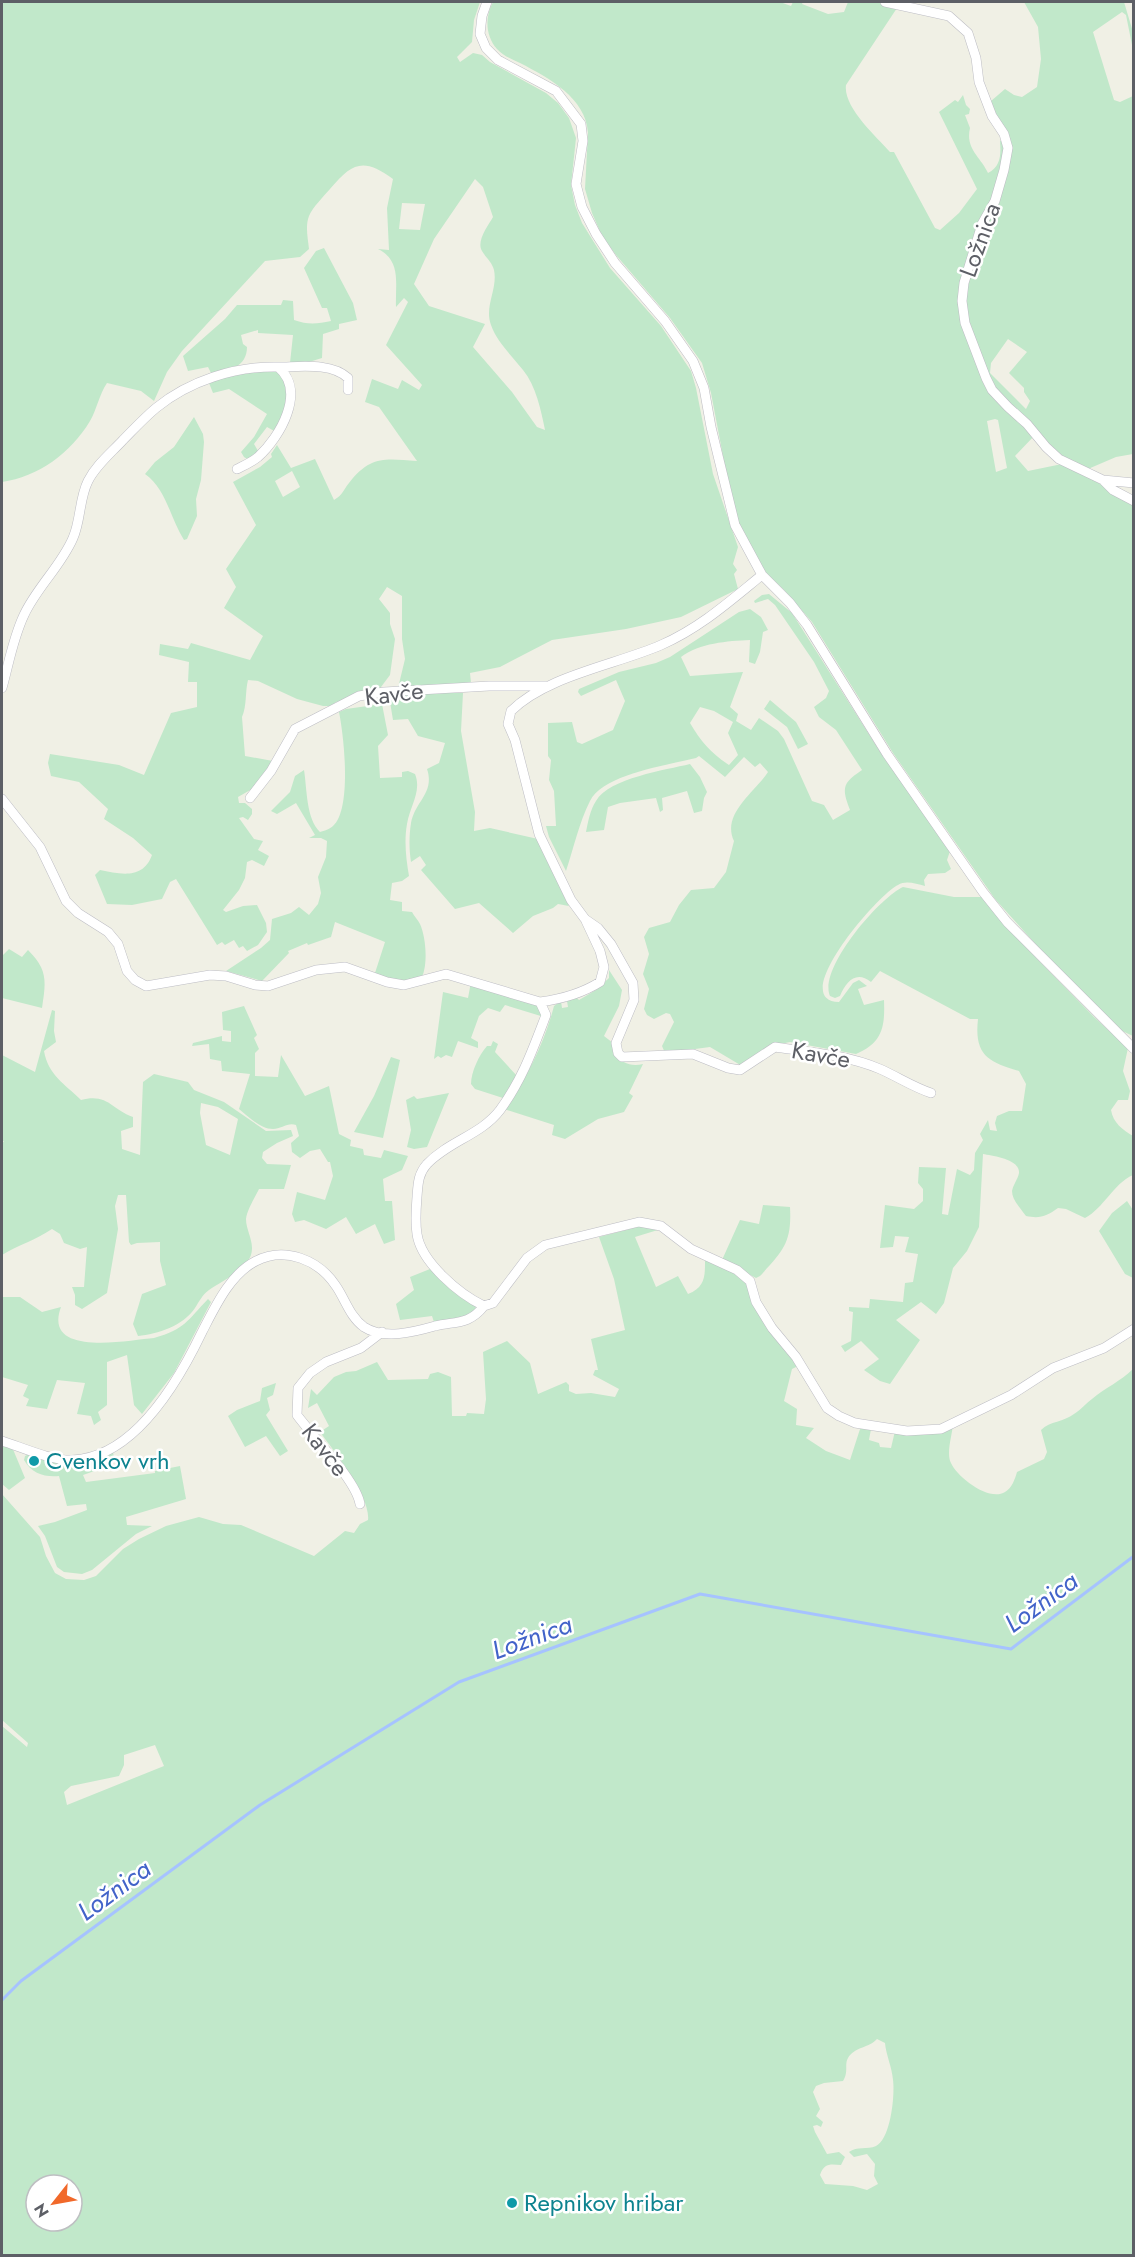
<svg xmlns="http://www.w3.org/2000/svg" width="1135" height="2257" font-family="Jost,sans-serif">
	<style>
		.green { fill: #c1e8ca; fill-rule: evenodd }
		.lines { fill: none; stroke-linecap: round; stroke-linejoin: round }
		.stream { stroke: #a6c3ff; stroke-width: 3 }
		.minor-casing { stroke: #bdbdc4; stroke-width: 10 }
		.minor { stroke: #fff; stroke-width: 9 }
		.culture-dot { fill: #0f9aa8; stroke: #fff; stroke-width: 2 }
		.labels { text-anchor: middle; stroke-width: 5; stroke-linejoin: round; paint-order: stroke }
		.street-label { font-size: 24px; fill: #5d5f66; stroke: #fff }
		.culture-label { font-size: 24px; fill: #0d838f; stroke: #fff; text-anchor: start }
		.water-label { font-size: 26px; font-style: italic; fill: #4263c9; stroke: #fff }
	</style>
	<rect width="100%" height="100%" fill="#f0f0e5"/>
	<path class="green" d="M2 2H480L474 20 472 42 457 57 460 62 473 53 482 55 490 62 546 93 558 103 569 118 576 138 571 185 575 205 582 223 610 268 661 326 691 371 696 388 713 474 738 547 733 564 737 570 734 574 738 589 681 617 626 629 552 640 500 667 470 673 471 683 398 688 405 659 402 639V596L387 587 379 599 390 613V624L395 639 390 675 378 691 336 702 331 706H323L297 699 258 681 248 680C245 692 247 706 242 717L245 756 273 761 252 789 238 797 239 803H245L252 809V814L248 820 243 817 239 818 254 839 263 841 258 850 269 856 264 866 252 860 247 862 245 878 239 890 223 910 226 912 243 906 257 905 266 923 267 932 258 945 247 951 243 946 239 948 234 940 225 945 222 942 217 945 176 879 170 882 162 899 132 905 107 904 95 875 100 870C120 874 143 880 152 855L133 838 104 819 108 809 79 782 51 776 48 763 50 754 119 765 144 775 171 713 197 707V682H188L189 662 159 655 160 644 188 649 191 643 250 660 263 636 224 608 236 587 226 569 256 525 233 482 260 467 272 457 271 454 277 445 291 468 315 459 334 500C343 495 343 490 349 483 371 455 385 459 417 461L379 407 365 402 372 379 398 389 402 380 419 390 422 385 386 345 408 302 404 298 396 307C395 284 402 261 378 249L389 250 387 208 393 179C363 157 352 163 330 189 323 197 313 207 309 216 305 226 308 239 309 249L300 257 265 261 182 351 167 372 154 401 141 391 107 383C99 395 97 409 90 421 71 453 38 477 2 482ZM475 179 483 187 493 217C488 226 476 241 482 251 486 258 492 262 494 270 498 289 484 306 491 325 497 342 512 356 523 370 536 386 541 410 545 430L537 427 512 392 473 347 485 324 429 306 414 284 434 239ZM402 203 425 204 420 230 399 229ZM292 471 300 487 283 497 275 481Z
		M493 2H780L791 6 793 2H803L802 4 828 14 844 12 848 2H876L897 8 846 85C843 107 876 136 890 152H894L935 228 940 230 959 213 977 189 939 112 955 100 958 102 963 95 966 105 970 109 969 114 965 115 970 128C965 149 981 157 988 173 1001 166 1001 155 1000 141L1002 140 1004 154 1002 169 960 293C958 353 999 392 1034 436L1015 456 1028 471 1062 464 1090 477 1133 506V1036L1120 1030 1040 949 995 899 893 753 812 622 784 590 768 575 761 567 739 523 727 477 711 393 702 363 670 318 616 255 602 236 592 213 585 189 588 133C586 98 549 78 520 63 512 59 503 56 497 49 485 36 485 16 493 2ZM995 419 998 420 1007 468 996 472 987 421Z
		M1024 2H1124L1133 32V50L1126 15 1122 12 1093 32 1114 100 1120 102 1133 96V454L1116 457 1088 469 1068 460 1050 446 998 392 990 379 966 312V290L985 224 1011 159 1009 146 991 101 1005 89 1014 95 1022 97 1037 87 1041 59 1038 27ZM1008 339 1027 352 1009 373 1024 388V392L1030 401 1026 409 990 373 991 363Z
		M324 248 353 303 357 320 339 324V329L323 334 322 358 309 362 290 363 293 335 258 333V330L241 335 243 344 247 347C247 367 229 370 213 377L208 367 188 371 183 356 225 319 237 305H281L283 300 293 301 294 320C308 325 317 324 331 321L327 308H322L304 268 316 251Z
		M282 369 293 386 276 432 267 427 254 444 261 456 252 462 244 457 241 452 254 437 267 414 229 389 213 393 209 383 226 376Z
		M194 417 203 434 204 442 201 480 196 499 197 516 187 539 184 540C170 518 167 490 145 474L155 462 174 447Z
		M769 594 792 613 884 758 911 792 950 851 947 860 951 869 945 873 928 874 924 880 925 886C916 884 906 880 898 885 878 894 786 1001 839 1002L853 983 859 980 867 986 858 989 864 1005 884 1000C885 1026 883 1043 856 1054L790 1042 775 1045 742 1066 710 1047 665 1053 662 1046 674 1022 670 1014 666 1013 654 1019 647 1015 644 1009 649 989 643 974 649 954 644 937 649 928 670 922 679 905 691 890 714 888 726 872 734 841C721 814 755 792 768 772L760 763 755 767 744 757 725 777 699 756 696 758C669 765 603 774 590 801 579 823 574 847 566 871L549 837 546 826H556L554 791 549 780 551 760 548 756V723L572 722 577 742 582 744 613 730 625 701 616 680 581 696 578 692 579 689 619 672 656 663 670 657 739 612 750 609 761 617 768 630 763 632 760 652 755 664 749 662 750 640C727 641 700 643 681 657L690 676 743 672 730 707 738 714 736 721 751 730 759 718 778 731 784 739 812 801 824 805 833 820 850 810C841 787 843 783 862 770L836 730 819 717 814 707 826 698 829 691 814 662 775 605 768 599 755 603 754 601 762 595ZM700 707 714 711 733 722 728 733 738 755 729 765C711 753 701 742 690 723Z
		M419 693H463L461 731 475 812 474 831 490 828 538 839 569 906 558 904 553 908 533 916 513 933 479 903 455 909 421 870 426 865 420 856 411 862C409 850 409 835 411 823 415 801 435 793 427 769L439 763 445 743 418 736 408 719 393 720 389 696Z
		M770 700 796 722 808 744 798 749 787 727 764 709Z
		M382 704 388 735 378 746 380 778 402 777V772L408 771 415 774C422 791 410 806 407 824 404 841 406 859 409 876L402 881 392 883 390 900 402 902V911L412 912C414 916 418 920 420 924 426 937 428 964 422 977 404 984 392 980 375 973L385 942 335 922 331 937 308 945 307 943 288 951 289 953 262 981 226 971 261 948 270 940 272 919 291 913 299 907 309 915 318 904 321 893 318 877 326 857 327 841 321 838H309L315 835 296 803 277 814 271 811 290 792 295 776 304 770C307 788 306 819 320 832 324 831 330 829 333 826 352 809 344 736 339 712L346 709Z
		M690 764 700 777 707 792 704 798 702 811 694 813 687 791 662 798 663 810 660 812 656 798 620 803 608 807 604 830 586 832C588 822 590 810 596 801 609 778 666 770 690 764Z
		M903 887 954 897H982L1005 926 1094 1017 1128 1048 1123 1071 1130 1091 1128 1100H1118L1111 1110C1113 1123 1123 1130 1133 1136V1175C1113 1184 1104 1208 1085 1218L1066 1209 1058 1208C1047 1216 1040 1219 1026 1216 1021 1209 1012 1200 1012 1191 1013 1185 1018 1179 1019 1173 1020 1159 993 1156 983 1154L979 1227 967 1251 953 1268 944 1303 936 1314 921 1302 896 1320 920 1340 890 1384 880 1381 864 1370 879 1359 861 1341 845 1352 841 1346 851 1341 853 1312 849 1311V1307L869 1308 870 1299 903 1302 905 1283 913 1282 918 1254 905 1252 909 1237 895 1236 893 1247 880 1248 885 1205 914 1209 923 1201V1189L918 1183 919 1167 946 1168 942 1214 948 1215 957 1169 970 1175 974 1170 975 1153 983 1140 980 1134 988 1120 990 1130 997 1131 995 1123 997 1116 1009 1111H1022L1026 1084 1019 1071C988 1062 974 1055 978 1019H970L880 971 871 982C856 970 846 982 840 996L835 998 830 996C818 969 879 898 903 887Z
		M9 949 22 957 28 950C48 970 46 981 42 1008L2 998V956Z
		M609 970 622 990 619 1006 604 1036 613 1043V1054C622 1063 631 1067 643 1064L629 1093 633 1096 624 1112 598 1119 565 1139 552 1135 554 1125 504 1109C527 1078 544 1044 554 1006L561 1001 562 1008 568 1007 567 1001 577 998 579 1000 596 990 609 978Z
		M471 982 540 1004 544 1017 505 1005 500 1012 488 1008 479 1016 471 1038 478 1042V1048L458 1041 452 1057 446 1055 441 1058 438 1056 434 1059 443 992 468 998Z
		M244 1006 257 1035 254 1038 259 1049 255 1053V1076L278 1077 281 1055 305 1096 329 1086 339 1134 351 1140 350 1146 363 1149 364 1155 381 1158 384 1150 408 1156 402 1170 383 1179 385 1201H392L395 1240 384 1244 375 1224 356 1234 346 1217 326 1229 304 1220 295 1222 292 1214 297 1192 325 1200 333 1176 330 1162H328L320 1149 310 1151 300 1158 292 1152 291 1143 299 1136 296 1125C288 1122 281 1129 273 1129 260 1129 248 1116 239 1109L250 1074 222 1071 221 1061 210 1059 209 1044 192 1046 193 1043 222 1036V1041L231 1042V1031L223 1030 222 1012Z
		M52 1010 55 1011 54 1031 56 1042 44 1051C48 1075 65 1084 81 1100 108 1093 112 1110 133 1117V1127L121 1131 122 1149 140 1155 143 1082 154 1074 188 1082 194 1090 224 1102 266 1131 291 1130 293 1136 277 1143 263 1152 262 1158 267 1164 291 1165 284 1189H259C255 1197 247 1210 246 1219 246 1231 255 1242 251 1255 245 1271 222 1281 209 1290 202 1295 199 1302 195 1308 183 1326 158 1334 138 1336L133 1324 142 1294 166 1285 160 1261V1242L137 1243 131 1245 129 1242 126 1195H118L115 1206 118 1229 107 1293 82 1309 75 1305V1295L72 1287H84L87 1247 80 1249 64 1243 60 1234 52 1229C36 1240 18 1245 2 1255V1144L4 1141H2V1055L35 1072ZM201 1103 218 1107 238 1119 230 1155 206 1145 200 1113Z
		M493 1041 498 1044 495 1052 518 1077 503 1098 475 1089 471 1084C471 1072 479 1055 487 1046H491Z
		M391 1057 400 1060 383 1138 354 1132 374 1096Z
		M449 1093 427 1147 414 1149 407 1147 411 1130 406 1100 414 1096 417 1099Z
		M1127 1201 1133 1210V1278L1125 1274 1099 1231 1112 1213Z
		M763 1205 790 1207C792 1243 783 1251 760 1276L756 1278 722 1260 740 1220 759 1224Z
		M641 1226 661 1229 635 1237 656 1287 678 1276 688 1294C706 1287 705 1275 705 1258L745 1279 800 1365 792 1369 784 1401 797 1409 796 1425 814 1428 806 1438 826 1451 850 1460 861 1426 871 1429 869 1440 879 1443 880 1447 891 1448 895 1431 953 1425C952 1435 946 1454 951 1463 957 1477 989 1502 1005 1492 1012 1488 1015 1479 1017 1472L1044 1459 1047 1452 1041 1430C1050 1421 1064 1422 1074 1414 1081 1410 1086 1403 1092 1399 1105 1388 1121 1381 1133 1369V2255H2V1726L27 1747 28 1743 2 1720V1494L40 1537 46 1556 55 1573 66 1579 84 1580 96 1576 123 1549 139 1539 166 1526 199 1517 223 1524 241 1525 314 1556 345 1531 354 1533 360 1524 368 1520C371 1497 333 1450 320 1432L329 1426 317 1403 308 1408 311 1389 317 1395 334 1377 346 1372 356 1371 377 1362 388 1380 428 1379 430 1374 438 1372 451 1377 452 1416H466L467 1413 484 1414 486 1399 483 1352 507 1341 530 1363 538 1394 566 1382 569 1385V1391L576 1394 591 1393 615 1397 619 1389 593 1375 595 1370H598L591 1339 625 1330 614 1279 599 1237ZM155 1745 164 1766 67 1805 64 1792 71 1786 119 1776 124 1765V1755ZM877 2039 885 2043C886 2055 892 2067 893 2080 895 2094 891 2139 876 2146 867 2150 857 2146 849 2152L854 2157 867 2154 875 2164 874 2176 878 2184 867 2190 853 2186 825 2184 820 2175C824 2163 830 2164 841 2165L845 2157 839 2152 827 2154 815 2132 813 2126 817 2125 821 2127 823 2122 816 2116 820 2109 813 2092 816 2086 824 2083 843 2081C849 2071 844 2065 848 2058 854 2047 869 2048 877 2039ZM36 2185H72V2221H36Z
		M435 1267 476 1306 475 1312 468 1316 434 1322 432 1316 400 1320 396 1304 414 1290 410 1277Z
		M2 1297H20L42 1312 61 1307C42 1358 129 1340 154 1338 185 1329 187 1321 208 1299L211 1302 174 1373 142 1414 134 1405 127 1355 107 1362V1405L98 1412 101 1420 94 1425 91 1416 77 1414 85 1383 57 1380 47 1409 26 1406 29 1399 23 1396 28 1385 2 1377Z
		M276 1383 273 1395 267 1398 270 1410 266 1415 288 1451 280 1456 266 1436 245 1447 228 1416 237 1410 260 1401 262 1388Z
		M2 1442 12 1447 25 1478 9 1490 2 1484Z
		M113 1452 114 1458 108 1460 109 1466 83 1475 86 1482 155 1473V1471L180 1466 186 1499 126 1517 127 1525 152 1526 136 1534 92 1570 82 1574 64 1572 57 1567 45 1536 38 1526 55 1522 87 1510 86 1504 67 1506 59 1476C44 1477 32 1474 24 1460L25 1456 29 1454 54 1460Z"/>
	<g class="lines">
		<path class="stream" d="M2 2000 21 1981 260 1805 459 1682 700 1594 1011 1649 1134 1556"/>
		<defs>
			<path id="minor" d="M487 2 482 16 480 34 486 48 498 60 556 91 581 124 583 141 576 184 582 207 596 234 615 263 665 321 693 361 704 388 711 427 735 525 762 575 790 603 807 625 887 754 983 892 1007 922 1134 1049
				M885 2 949 16 968 33 976 58 979 82 992 116 1004 134 1008 148 1004 170 995 201 982 224 975 247 964 283 962 301 965 323 986 378 992 390 1008 407 1027 424 1046 447 1059 459 1103 480 1134 483
				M237 469C243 466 252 462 258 457 280 437 307 391 278 367
				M1103 480 1113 490 1134 501
				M762 575C730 601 700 628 661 645 615 665 546 676 511 711L508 724 515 740 539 834 571 900 585 919 598 928 611 944 633 983 634 1000 616 1043 618 1053 622 1057 693 1054 728 1068 740 1070 775 1047C810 1052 847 1055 880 1069 898 1077 913 1087 931 1093
				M2 688C9 663 13 638 24 615 37 587 61 566 73 538 81 520 79 499 88 481 96 465 111 453 123 440 134 429 144 418 156 408 189 381 235 366 278 367 299 367 331 362 348 378V390
				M250 798 271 771 295 729 359 696 384 692 489 686H546
				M2 799 40 847 66 901 78 913 108 932 118 944 127 971 135 980 146 986 210 975 226 976 255 985 268 986 316 970 345 967 387 982 404 985 446 974 540 1002 546 1015C533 1049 522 1080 500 1110 481 1135 449 1141 427 1164 418 1174 418 1184 417 1197 416 1209 415 1222 417 1234 421 1262 459 1294 484 1306L493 1303 527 1258 545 1245 639 1222 661 1226 691 1249 737 1270 750 1281 756 1302 772 1328 796 1357 827 1408 839 1416 855 1423 907 1431 941 1429 1011 1395 1053 1368 1104 1348 1134 1329
				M540 1002C562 999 581 994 600 982L604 967 600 951 586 921
				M2 1441C21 1447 52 1461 72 1460 134 1458 178 1382 202 1332 215 1307 230 1274 256 1261 285 1246 319 1260 336 1286 345 1299 350 1317 364 1327 384 1340 414 1332 435 1326 456 1321 469 1325 484 1306
				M360 1504C356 1480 313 1437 297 1415L298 1388 310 1373 326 1362 361 1348 382 1332"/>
		</defs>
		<use href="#minor" class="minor-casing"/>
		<use href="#minor" class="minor"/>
	</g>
	<g class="culture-dot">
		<circle cx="34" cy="1461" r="6"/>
		<circle cx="512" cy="2203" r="6"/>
	</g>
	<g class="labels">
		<g class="street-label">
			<text transform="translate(980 240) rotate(-70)" y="8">Ložnica</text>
			<text transform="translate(394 694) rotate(-7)" y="8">Kavče</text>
			<text transform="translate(821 1055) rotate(10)" y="8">Kavče</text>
			<text transform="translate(325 1450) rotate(52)" y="8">Kavče</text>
		</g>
		<g class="culture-label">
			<text x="46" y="1469">Cvenkov vrh</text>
			<text x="524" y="2211">Repnikov hribar</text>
		</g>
		<g class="water-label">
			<text transform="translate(1041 1602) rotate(-36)" y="9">Ložnica</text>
			<text transform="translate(532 1637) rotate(-20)" y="9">Ložnica</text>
			<text transform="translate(114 1890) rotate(-36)" y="9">Ložnica</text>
		</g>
	</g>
	<rect width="1135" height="2257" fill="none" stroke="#5d5f66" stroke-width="6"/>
	<g transform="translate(54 2203) rotate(239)"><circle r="28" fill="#ffffff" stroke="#bebfc2" stroke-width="1.5"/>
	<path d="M0-4.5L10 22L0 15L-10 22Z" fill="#f1692a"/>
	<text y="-9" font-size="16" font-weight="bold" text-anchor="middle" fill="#5d5f66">N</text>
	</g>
</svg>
